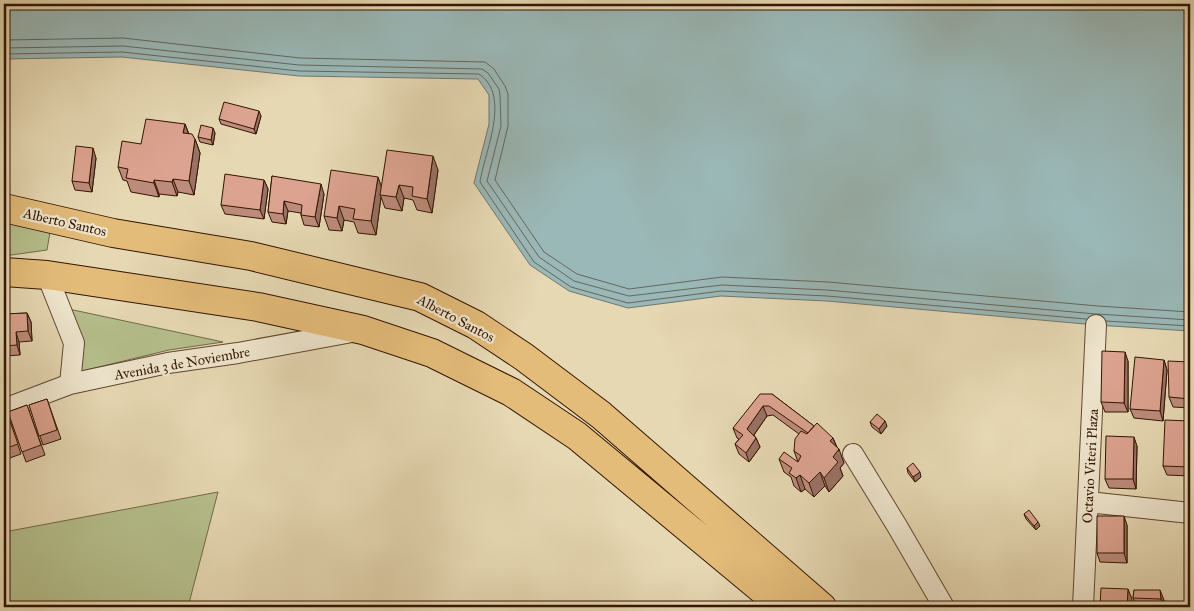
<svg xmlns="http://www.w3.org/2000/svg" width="1194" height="611" font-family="'IM FELL Great Primer',serif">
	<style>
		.green { fill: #b5bf8c; stroke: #746a47 }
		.water { fill: #9ab8b7; stroke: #71776f }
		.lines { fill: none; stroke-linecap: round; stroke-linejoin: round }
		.shore { stroke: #66665c; stroke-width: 1 }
		.minor-casing { stroke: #60462e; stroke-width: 22 }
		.highway-casing { stroke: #331502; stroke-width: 30 }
		.minor { stroke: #efe6ce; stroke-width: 20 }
		.highway { stroke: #e3bc7a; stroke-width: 28 }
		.wall { fill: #bd8c7c; stroke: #331502 }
		.shaded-wall { fill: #9a7265; stroke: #331502 }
		.building { fill: #dca390; stroke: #331502 }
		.labels { text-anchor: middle; stroke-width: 4.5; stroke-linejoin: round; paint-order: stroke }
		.street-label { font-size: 14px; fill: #331502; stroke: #efe6ce }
	</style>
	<rect width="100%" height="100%" fill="#e6d8b3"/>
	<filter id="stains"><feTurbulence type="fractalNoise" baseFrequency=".004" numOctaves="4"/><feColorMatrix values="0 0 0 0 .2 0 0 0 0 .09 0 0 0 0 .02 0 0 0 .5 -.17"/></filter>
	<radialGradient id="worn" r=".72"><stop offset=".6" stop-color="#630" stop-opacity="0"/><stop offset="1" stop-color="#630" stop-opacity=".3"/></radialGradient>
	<path class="green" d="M4 221 50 232 47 250 4 256Z
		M64 308 223 342 169 350 78 372Z
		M218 492 188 607H4V532Z"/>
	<path class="water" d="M4 4H1190V331L1096 325 827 301 721 296 628 308 569 291 530 265 474 183 489 124V95L478 79 299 76 122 57 4 59Z"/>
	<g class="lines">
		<path class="shore" d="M4 40 123 38 300 58 485 62 494 69 505 86 508 94V126L495 180 544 252 577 274 629 289 722 277 828 282 1098 306 1190 312
			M4 48 123 46 299 65 482 69 488 73 499 89 500 95 501 126 487 181 539 257 574 281 629 296 722 285 827 290 1096 314
			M4 54 122 52 299 71 479 74C512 96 484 153 480 182L534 262 571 287 628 303 721 291 827 296 1086 319
			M1097 314 1190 320
			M1106 321 1190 326"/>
		<defs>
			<path id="minor" d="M47 275 74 343 70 384
				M4 409 70 384 168 363 238 353 352 332
				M853 454 897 526 944 607
				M1088 502 1190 513
				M1083 607 1096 325"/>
			<path id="highway" d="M4 208 113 233 251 256 420 297 476 325 524 357 601 415 822 607
				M4 272 47 275 258 307 363 330 432 353 511 392 577 436 783 607"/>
		</defs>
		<use href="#minor" class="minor-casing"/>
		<use href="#highway" class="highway-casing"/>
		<use href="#minor" class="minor"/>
		<use href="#highway" class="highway"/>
	</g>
	<path class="wall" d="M261 116 256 134 221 124 219 119Z
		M185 124 189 134 195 139 200 153 194 195 178 192 177 196 159 194V197L131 192 127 181 123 180 118 167 141 144Z
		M215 133 213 145 200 142 198 137Z
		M96 158 92 192 75 190 72 181Z
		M438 170 432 213 417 210 413 200 404 198 402 211 385 208 381 197 376 235 358 233 354 222 344 220 342 231 329 230 324 216 378 177 381 188Z
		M272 176 324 194 319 227 304 225 301 215V213L288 211 286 224 272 222 268 212Z
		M264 180 268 189 264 219 225 214 221 205Z
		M27 313 31 322 32 341 19 342 20 355 4 356V314Z
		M1164 360 1167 370 1163 421 1134 418 1130 409Z
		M1128 361V412H1105L1101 402Z
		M1190 362V408L1173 407 1169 397Z
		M772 394 814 426 833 438 844 463 840 468 843 476 829 492 825 486 814 497 805 489 801 492 794 486 791 477 784 472 779 459 798 462 794 451 799 434 773 415 767 416 754 435 756 438 760 447 749 462 739 454 735 444 739 439 737 438 733 428Z
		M47 399 61 439 43 445 29 405Z
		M27 405 45 455 26 462 8 412Z
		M7 413 21 454 4 460V415Z
		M1190 421V476L1167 475 1163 466Z
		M870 422 887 426 881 434 872 427Z
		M1137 446 1136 489 1109 488 1105 479Z
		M907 468 921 477 915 482 908 473Z
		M1024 514 1040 526 1036 530 1026 519Z
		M1127 525V563L1100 562 1097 553Z
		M1134 590 1164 600V607H1132L1135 603 1133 598Z"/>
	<path class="shaded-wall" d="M259 111 261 116 256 134 254 129Z
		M185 124 190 138 183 133Z
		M213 128 215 133 213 145 211 140Z
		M195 139 200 153 194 195 189 181Z
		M93 148 96 158 92 192 89 183Z
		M433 156 438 170 432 213 427 199Z
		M378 177 383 191 380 195 381 197 376 235 371 221Z
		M173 179 178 192 177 196 172 182Z
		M154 180 159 194V197L154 183Z
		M264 180 268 189 264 219 260 210Z
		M321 184 324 194 319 227 315 217Z
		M399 185 404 198 402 211 396 197Z
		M284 201 288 211 286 224 283 214Z
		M339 206 344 220 342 231 337 218Z
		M27 313 31 322 32 341 28 331Z
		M16 332 19 342 20 355 17 345Z
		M1125 352 1128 361V412L1124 403Z
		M1164 360 1167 370 1163 421 1160 411Z
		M763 406 767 416 751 439 747 429Z
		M885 421 887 426 881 434 879 429Z
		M1134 437 1137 446 1136 489 1133 479Z
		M756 438 760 447 749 462 746 453Z
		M833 438 838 451 839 449 844 463 840 468 843 476 829 492 824 478 833 457 830 441Z
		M820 472 825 486 814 497 809 483Z
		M920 472 921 477 915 482 913 477Z
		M800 475 805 489 801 492 796 478Z
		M1124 516 1127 525V563L1124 553Z
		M1038 522 1040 526 1036 530 1034 526Z
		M1128 589 1132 599 1131 607H1127Z
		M1160 590 1164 600V607L1161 599Z"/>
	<path class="building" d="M224 102 259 111 254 129 219 119Z
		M146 119 185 124 183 133 192 134 195 139 189 181 173 179 172 182 154 180V183L126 178 128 169 118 167 122 141 141 144Z
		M201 125 213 128 211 140 198 137Z
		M76 146 93 148 89 183 72 181Z
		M387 150 433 156 427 199 412 196 413 187 399 185 396 197 380 195Z
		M331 170 378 177 371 221 353 219 355 209 339 206 337 218 324 216Z
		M225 174 264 180 260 210 221 205Z
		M272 176 321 184 315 217 301 215 302 205 284 201 283 214 268 212Z
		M27 313 28 331 16 332 17 345 4 346V314Z
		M1102 351 1125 352 1124 403 1101 402Z
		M1135 357 1164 360 1160 411 1130 409Z
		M1168 361 1190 362V399L1169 397Z
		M760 394H772L814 426 808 433 769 406H763L747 429 756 438 746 453 735 444 743 435 733 428Z
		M47 399 57 430 39 436 29 405Z
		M27 405 41 445 22 452 8 412Z
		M7 413 18 444 4 449V415Z
		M877 414 885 421 879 429 870 422Z
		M1165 420 1190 421V467L1163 466Z
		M817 423 833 438 830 441 839 449 833 457 838 462 824 478 820 472 809 483 800 475 796 478 789 473 792 468 779 459 784 452 798 462 801 456 794 451 795 439 801 431 807 434Z
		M1106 436 1134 437 1133 479H1105Z
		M913 463 920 472 913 477 907 468Z
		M1029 510 1038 522 1034 526 1024 514Z
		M1097 516H1124V553H1097Z
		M1101 588 1128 589 1127 607H1100Z
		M1134 590H1160L1161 599 1133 598Z
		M1132 603 1160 604V607H1132Z"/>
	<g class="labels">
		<g class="street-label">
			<text transform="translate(65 222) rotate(13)" y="5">Alberto Santos</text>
			<text transform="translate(456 318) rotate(28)" y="5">Alberto Santos</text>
			<text transform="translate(182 363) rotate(-10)" y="5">Avenida 3 de Noviembre</text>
			<text transform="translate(1090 466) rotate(-87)" y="5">Octavio Viteri Plaza</text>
		</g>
	</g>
	<rect width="1194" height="611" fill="none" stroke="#e6d8b3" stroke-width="20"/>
	<rect x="5" y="5" width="1184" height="601" fill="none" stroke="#331502" stroke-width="2.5"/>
	<rect x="10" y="10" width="1174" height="591" fill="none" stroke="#331502"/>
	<rect width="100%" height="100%" filter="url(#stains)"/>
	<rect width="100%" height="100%" fill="url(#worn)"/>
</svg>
